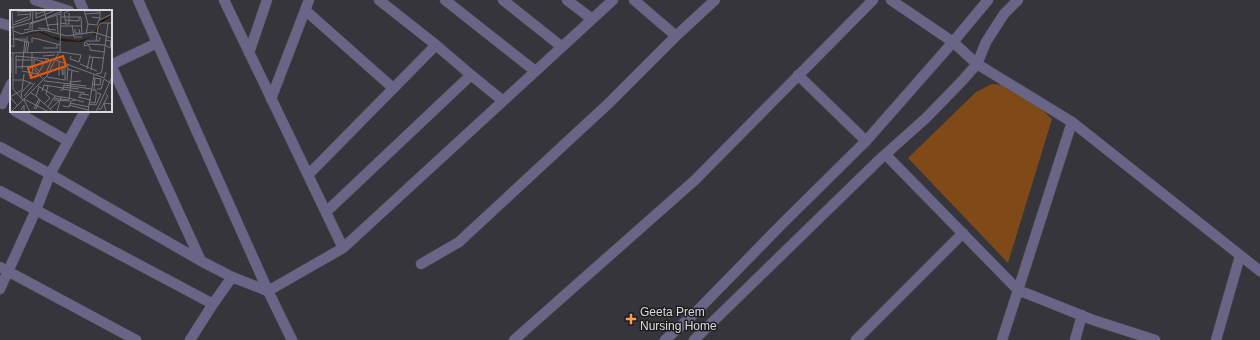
<svg xmlns="http://www.w3.org/2000/svg" width="1260" height="340" font-family="Arial,sans-serif">
	<style>
		.green { fill: #7f4a17 }
		.lines { fill: none; stroke-linecap: round; stroke-linejoin: round }
		.minor-casing { stroke: #535358; stroke-width: 11 }
		.tertiary-casing { stroke: #535358; stroke-width: 11 }
		.minor { stroke: #696586; stroke-width: 10 }
		.tertiary { stroke: #696586; stroke-width: 10 }
		.poi-dot { fill: #fa9f4f; stroke: #1d1d20; stroke-width: 1.5 }
		.labels { text-anchor: middle; stroke-width: 3; stroke-linejoin: round; paint-order: stroke }
		.poi-label { font-size: 12px; fill: #dadade; stroke: #1d1d20; text-anchor: start }
		.inset-road { fill: none; stroke: #77777c; stroke-width: 1 }
		.view { fill: #e8590c; fill-opacity: 0.15; stroke: #e8590c; stroke-width: 2 }
		.inset-edge { fill: none; stroke: #dadade; stroke-width: 2 }
	</style>
	<rect width="100%" height="100%" fill="#35353b"/>
	<path class="green" d="M992 84 1004 85 1018 88 1052 119 1008 263 908 158 976 92Z"/>
	<g class="lines">
		<defs>
			<path id="minor" d="M35 0 69 11
				M79 0 84 11
				M138 0 268 291 292 340
				M224 0 343 248
				M379 0 436 45 471 75
				M445 0 535 71
				M503 0 562 47
				M567 0 592 19
				M634 0 676 36 715 0
				M891 0 953 42 977 64 1072 122 1260 271
				M305 10 393 88
				M0 23 11 26
				M157 43 111 65 201 261
				M249 53 267 0
				M798 75 866 141
				M271 99 309 0
				M2 104 11 84
				M15 111 68 141
				M0 147 50 174 201 261 232 277 268 291 343 248 613 0
				M886 155 1018 290 1093 320 1155 340
				M308 175 436 45
				M0 191 213 304 232 277
				M326 212 471 75 503 101
				M421 264 459 242 609 103 676 36
				M0 267 136 340
				M0 289 36 210 50 174 85 111
				M190 340 213 304
				M514 340 695 180 873 0
				M856 340 963 233
				M1002 340 1072 122
				M1075 340 1082 315
				M1216 340 1240 256"/>
			<path id="tertiary" d="M665 340 696 312 783 223 866 141 953 42 988 0
				M694 340 879 160 926 118 961 82 977 64 986 42 1004 14 1018 0"/>
		</defs>
		<use href="#minor" class="minor-casing"/>
		<use href="#tertiary" class="tertiary-casing"/>
		<use href="#minor" class="minor"/>
		<use href="#tertiary" class="tertiary"/>
	</g>
	<path class="poi-dot" d="M629 313h4v4h4v4h-4v4h-4v-4h-4v-4h4z"/>
	<g class="labels">
		<g class="poi-label">
			<text x="640" y="316">Geeta Prem<tspan x="640" dy="14">Nursing Home</tspan></text>
		</g>
	</g>
	<g transform="translate(10 10)">
		<rect width="102" height="102" fill="#35353b"/>
		<path d="M102 5 88 16 87 24 71 32 50 31 29 22 0 28 30 21 43 27 69 31 83 26 91 10Z" fill="#2c1604"/>
		<path class="inset-road" d="M2 0 3 18M23 0 22 21 34 20 57 26 83 22 102 28M26 0V8L46 0M34 0 39 21M74 0 78 14 76 24M74 1H90M7 2 21 1M26 4 39 0M75 4 90 3V0M7 5 21 4M47 6 48 23M51 7H71L72 25M82 7 90 8V3M56 10 69 11V7M90 10 102 4M5 12 18 7M51 13 56 14 54 3 61 0M56 14H59V3M78 14 87 15 90 8M3 15 20 9 21 0M37 15 49 14M62 15 64 27H72M51 16H71M0 18 31 10 52 1M28 18 46 20M65 19V23H70L69 19M14 20 20 19V14L50 4M4 21 11 24 22 21M2 29H15L13 50H6M5 29 17 32V27M76 31H89L90 27M86 31 88 17 91 13H98M22 33V28L28 29 50 35M0 35 4 37 3 18M78 35 74 36 75 32 79 35M95 35 100 38 101 31 95 30M79 37V34L95 35M80 37V40L94 42M33 38H47V35M15 42 17 32H19L17 42M50 42 71 45 69 52 60 49 61 46M0 43 50 42 51 0M3 43V79L13 90M22 43V57L35 71 76 76M33 46 45 45M79 47 93 48M24 49V56L30 62M43 49 94 68 96 62M49 51V66M70 54 87 61M6 57 24 56M51 57 53 65V57M23 58 21 68 26 67M12 59 13 50H22M57 59 69 62M77 59 80 45M81 60 83 47M12 61 28 64 37 48M1 63V47M6 64V46L39 49 37 53 24 49M86 64 91 63 92 60 98 13H102M38 65 36 63 42 49M37 67 55 70V53M3 70H13L23 74M57 71 58 54M59 72 71 71M82 74 90 75 91 69 84 68M28 76 45 86 38 97M53 77 69 79M53 79 75 83M87 79H91L94 69 102 74M50 80H53L54 75 82 79M84 80 85 68M32 81 34 75 53 78M21 83 26 86 29 77M96 84 98 86 94 93 102 94M14 86 25 73M26 86 43 102M45 86 59 88M0 87 12 80 14 64M0 87 8 96M68 87 81 90M70 87V84L79 85M12 88 11 83 21 72M44 88 59 90M59 88 74 92M14 89 39 102M29 89 24 98 26 99 30 90M14 90 20 102M44 90 59 91 62 60M80 92 85 93 86 87V80H82M60 93 79 97M34 94 40 88 36 84 38 76M78 94 86 95 91 84 87 83M59 95 78 100M53 96 59 97 61 91 66 90M40 99 49 91M88 99H91L94 93 96 102M11 100 14 95V102M1 102 37 66 49 42M47 102 51 87M78 102 84 65M86 102 102 67"/>
		<path class="view" d="M53 46 56 56 21 68 18 58Z"/>
		<rect width="102" height="102" class="inset-edge"/>
	</g>
</svg>
